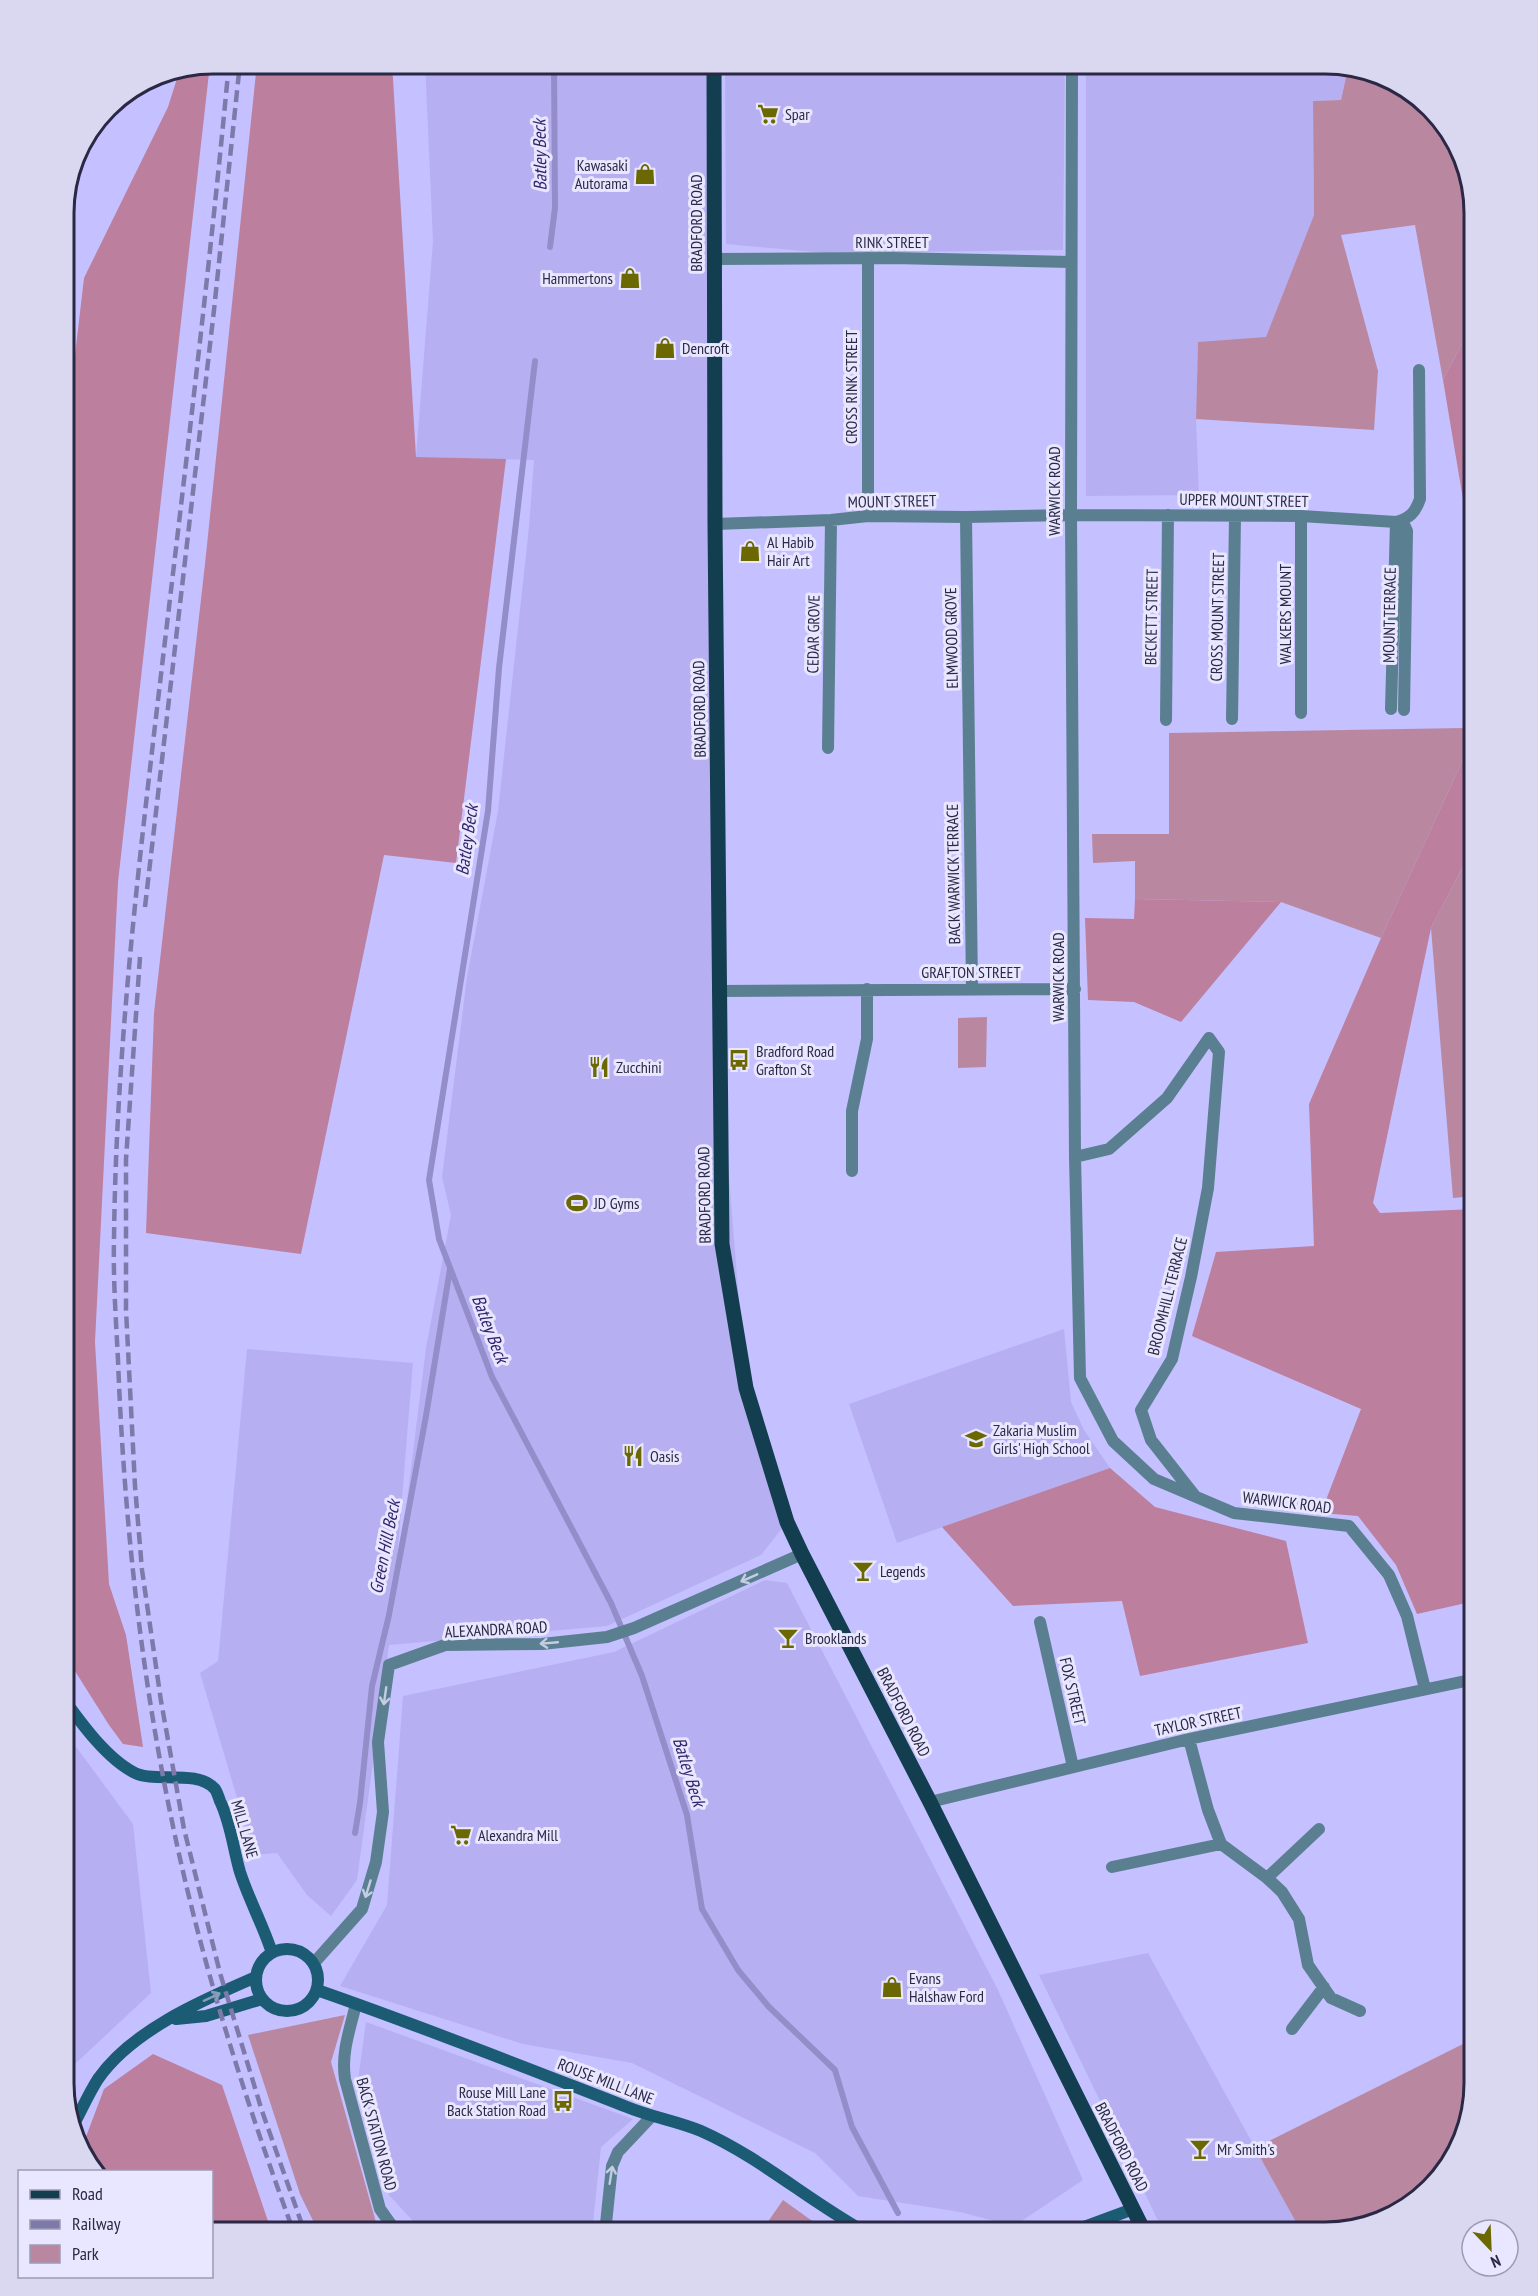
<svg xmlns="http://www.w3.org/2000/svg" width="1538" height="2296" font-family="'PT Sans Narrow',sans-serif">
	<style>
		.built { fill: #b6b0f2 }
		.green { fill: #b988a0 }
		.forest { fill: #bc7f9e }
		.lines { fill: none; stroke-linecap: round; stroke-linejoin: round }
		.stream { stroke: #938ec9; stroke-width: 6 }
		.street { stroke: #5a7f90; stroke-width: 12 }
		.secondary { stroke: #1b5b73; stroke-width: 12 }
		.primary { stroke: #133e4f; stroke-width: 15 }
		.rail { stroke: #7d79a9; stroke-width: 4.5; stroke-dasharray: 12 6; stroke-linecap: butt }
		.oneway { stroke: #c4cde3 }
		.oneway2 { stroke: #82a1b9 }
		.labels { text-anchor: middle; stroke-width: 6; stroke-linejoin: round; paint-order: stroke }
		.poi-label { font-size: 16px; fill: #2b2846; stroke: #e8e7ff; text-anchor: start }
		.street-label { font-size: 16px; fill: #2b2846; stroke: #e8e7ff }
		.water-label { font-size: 18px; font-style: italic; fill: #33246a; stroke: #e8e7ff }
		.rim { fill: none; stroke: #2b2846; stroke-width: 3 }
	</style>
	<rect width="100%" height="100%" fill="#c5c0ff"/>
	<path class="built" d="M425 63H714L720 1065 746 1388 787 1522 761 1555 607 1626 389 1645 357 1880 331 1916 307 1895 277 1853 254 1855 200 1673 218 1661 247 1349 413 1363 392 1621 426 1348 451 1215 442 1177 467 977 498 811 529 527 534 460 416 457 433 241Z
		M725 63H1065L1063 250 825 253 726 244Z
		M1086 63H1335L1348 68 1341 100 1313 101 1314 215 1266 338 1198 343 1196 419 1199 495 1086 496Z
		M1064 1329 1071 1402 1084 1430 1110 1468 897 1543 849 1404Z
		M765 1580 787 1583 998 1990 1083 2180 1014 2226 960 2212 858 2196 815 2153 632 2063 523 2044 340 1986 387 1905 403 1696 614 1652Z
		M63 1729 133 1824 151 1993 75 2064 64 2085Z
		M1148 1953 1302 2233H1164L1039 1975Z
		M366 2022 633 2119 601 2147 592 2233H424L389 2195 358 2080Z"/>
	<path class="green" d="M1348 68 1408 88 1455 138 1475 213V319L1443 380 1415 225 1341 235 1378 371 1374 430 1196 419 1198 342 1266 337 1314 215 1313 101 1341 100Z
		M1464 728 1466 753 1381 938 1281 902 1135 899V861L1093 863 1092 834H1169V733Z
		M1475 843V1196L1453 1198 1431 928Z
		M987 1017 986 1067 958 1068V1018Z
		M345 2015 331 2062 379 2233H319L300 2194 248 2035Z
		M1475 2038V2084L1455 2158 1400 2213 1325 2233H1302L1255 2148Z
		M783 2200 829 2233H760Z"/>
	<path class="forest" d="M257 63H392L416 457 506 459 456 863 384 855 301 1254 146 1233 154 1013 205 564Z
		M210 64 118 882 95 1342 109 1584 126 1635 143 1747 123 1744 109 1725 63 1652V458L84 278 168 107 180 69Z
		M1475 319V843L1431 928 1373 1203 1380 1213 1475 1209V1601L1417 1614 1396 1565 1358 1516 1321 1513 1361 1409 1192 1336 1216 1252 1314 1246 1309 1104 1381 938 1466 753 1464 728 1469 535 1443 380Z
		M1135 899 1281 902 1181 1022 1134 1002 1088 1000 1085 918 1134 919Z
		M1110 1468 1155 1507 1286 1541 1308 1643 1140 1676 1122 1601 1013 1606 942 1527Z
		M153 2054 222 2085 272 2233H212V2172L96 2171 83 2158 81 2150 104 2089Z"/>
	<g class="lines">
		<path class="stream" d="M550 247 555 208 554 63
			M535 361 499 668 488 811 429 1180 439 1239 492 1377 611 1603 642 1676 687 1815 702 1909 738 1970 769 2007 835 2070 852 2127 898 2213
			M355 1833 360 1803 372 1686 389 1615 426 1416 450 1269"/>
		<path class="street" d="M1072 63 1071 515 1075 1157 1080 1378 1113 1441 1154 1479 1234 1513 1349 1526 1389 1575 1407 1616 1425 1689
			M713 259 893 258 1070 262
			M868 516V258
			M1301 516V713
			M966 517 972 988
			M1402 520 1407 531 1404 710
			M715 524 831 520 868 516 966 517 1071 515 1301 516 1396 522C1410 518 1415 513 1420 499L1419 370
			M1391 709 1396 522
			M1232 719 1235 516
			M1166 720 1168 515
			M828 748 831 520
			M718 991 1075 989
			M1075 1157 1109 1149 1167 1098 1209 1038 1219 1052 1208 1188 1191 1277 1172 1359 1141 1410 1151 1440 1195 1496
			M852 1171V1111L867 1039V989
			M1040 1622 1073 1767
			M1189 1739 1208 1810 1221 1844 1267 1878 1282 1892 1299 1919 1308 1965 1331 1998 1360 2011
			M930 1802 1189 1739 1475 1679
			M1112 1867 1221 1844
			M1267 1878 1319 1829
			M314 1963 362 1909 376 1862 383 1812 378 1742 389 1665 445 1645 542 1644 607 1637 634 1628 802 1554
			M356 2004C350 2029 341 2053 345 2079L380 2209 397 2233
			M1292 2029 1324 1987
			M605 2233 612 2166 618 2152 651 2117"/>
		<path class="secondary" d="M63 1698C81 1723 107 1759 135 1773 154 1783 197 1769 215 1789 217 1792 219 1798 220 1801 231 1824 233 1848 240 1872 249 1900 263 1925 272 1953
			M256 1980a31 31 0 1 1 62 0a31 31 0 1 1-62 0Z
			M317 1990C421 2026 524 2067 627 2107 651 2117 677 2121 701 2131 760 2157 810 2202 867 2233
			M176 2019 206 2016 262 1999
			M74 2124C82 2109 89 2093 98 2079 132 2030 203 2000 256 1977
			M1068 2233 1133 2209"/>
		<path class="primary" d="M714 63 715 524 722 1244 746 1388 787 1522 802 1554 930 1802 1145 2233"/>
		<path class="rail" d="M229 63C209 276 183 488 158 700 137 879 116 1058 114 1239 113 1279 116 1320 118 1360 124 1518 141 1677 174 1831 203 1968 246 2102 294 2233
			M145 907 214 310 240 63
			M140 957 126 1159V1310L135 1486 142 1570 161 1701 184 1829 220 1973 262 2111 305 2233"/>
	</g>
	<defs><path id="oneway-shaft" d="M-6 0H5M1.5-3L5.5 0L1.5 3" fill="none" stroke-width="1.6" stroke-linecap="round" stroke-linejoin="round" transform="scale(1.5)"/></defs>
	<g class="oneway">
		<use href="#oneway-shaft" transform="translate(749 1578) rotate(156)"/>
		<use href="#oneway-shaft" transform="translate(549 1643) rotate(175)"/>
		<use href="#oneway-shaft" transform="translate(385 1696) rotate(98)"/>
		<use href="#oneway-shaft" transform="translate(368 1889) rotate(107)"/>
		<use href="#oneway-shaft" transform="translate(611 2175) rotate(-81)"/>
	</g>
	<use class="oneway2" href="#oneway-shaft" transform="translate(212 1997) rotate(-25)"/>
	<defs>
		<symbol id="supermarket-bare" viewBox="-9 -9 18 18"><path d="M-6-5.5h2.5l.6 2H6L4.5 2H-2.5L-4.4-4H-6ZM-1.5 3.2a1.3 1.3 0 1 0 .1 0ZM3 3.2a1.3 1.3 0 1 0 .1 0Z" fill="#6b6802" stroke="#e8e7ff" stroke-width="2.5" paint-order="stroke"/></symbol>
		<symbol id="shop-bare" viewBox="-9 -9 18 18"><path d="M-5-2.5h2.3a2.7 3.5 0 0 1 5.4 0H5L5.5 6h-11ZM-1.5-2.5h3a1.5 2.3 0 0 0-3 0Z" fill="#6b6802" stroke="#e8e7ff" stroke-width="2.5" paint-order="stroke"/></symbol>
		<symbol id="bus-bare" viewBox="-9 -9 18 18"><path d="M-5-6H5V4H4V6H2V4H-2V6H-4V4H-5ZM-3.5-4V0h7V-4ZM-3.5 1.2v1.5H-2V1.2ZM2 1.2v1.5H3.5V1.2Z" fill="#6b6802" stroke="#e8e7ff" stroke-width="2.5" paint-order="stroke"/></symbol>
		<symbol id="restaurant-bare" viewBox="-9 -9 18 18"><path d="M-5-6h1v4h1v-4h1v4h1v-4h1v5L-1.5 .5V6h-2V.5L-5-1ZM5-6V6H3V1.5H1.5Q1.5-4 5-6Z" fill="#6b6802" stroke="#e8e7ff" stroke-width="2.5" paint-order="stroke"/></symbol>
		<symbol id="stadium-bare" viewBox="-9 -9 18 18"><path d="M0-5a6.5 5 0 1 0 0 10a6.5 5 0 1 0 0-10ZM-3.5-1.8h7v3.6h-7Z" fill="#6b6802" stroke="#e8e7ff" stroke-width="2.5" paint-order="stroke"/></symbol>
		<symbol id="school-bare" viewBox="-9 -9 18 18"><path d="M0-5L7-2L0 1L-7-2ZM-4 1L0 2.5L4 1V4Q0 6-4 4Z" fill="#6b6802" stroke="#e8e7ff" stroke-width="2.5" paint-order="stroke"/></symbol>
		<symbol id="bar-bare" viewBox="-9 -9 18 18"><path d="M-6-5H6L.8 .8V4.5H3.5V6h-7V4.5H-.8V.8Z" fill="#6b6802" stroke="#e8e7ff" stroke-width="2.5" paint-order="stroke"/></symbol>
	</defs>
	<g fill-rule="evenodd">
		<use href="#supermarket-bare" x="753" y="99" width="30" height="30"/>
		<use href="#shop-bare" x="630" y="159" width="30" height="30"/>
		<use href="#shop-bare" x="615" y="263" width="30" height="30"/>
		<use href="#shop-bare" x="650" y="333" width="30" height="30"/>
		<use href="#shop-bare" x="735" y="536" width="30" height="30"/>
		<use href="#bus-bare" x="724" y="1045" width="30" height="30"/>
		<use href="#restaurant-bare" x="584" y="1052" width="30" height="30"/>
		<use href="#stadium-bare" x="562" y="1188" width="30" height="30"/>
		<use href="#school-bare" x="961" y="1424" width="30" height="30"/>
		<use href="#restaurant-bare" x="618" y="1441" width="30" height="30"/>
		<use href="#bar-bare" x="848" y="1556" width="30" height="30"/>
		<use href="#bar-bare" x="773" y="1623" width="30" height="30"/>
		<use href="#supermarket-bare" x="446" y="1820" width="30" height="30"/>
		<use href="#shop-bare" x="877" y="1972" width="30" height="30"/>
		<use href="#bus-bare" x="548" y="2086" width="30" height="30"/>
		<use href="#bar-bare" x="1185" y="2134" width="30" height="30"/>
	</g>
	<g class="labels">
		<g class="poi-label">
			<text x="785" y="120">Spar</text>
			<text x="628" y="171" text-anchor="end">Kawasaki<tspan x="628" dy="18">Autorama</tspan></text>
			<text x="613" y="284" text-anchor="end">Hammertons</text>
			<text x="682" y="354">Dencroft</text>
			<text x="767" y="548">Al Habib<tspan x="767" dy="18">Hair Art</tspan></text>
			<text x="756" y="1057">Bradford Road<tspan x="756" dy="18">Grafton St</tspan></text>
			<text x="616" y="1073">Zucchini</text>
			<text x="594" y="1209">JD Gyms</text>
			<text x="993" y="1436">Zakaria Muslim<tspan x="993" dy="18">Girls' High School</tspan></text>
			<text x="650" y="1462">Oasis</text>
			<text x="880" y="1577">Legends</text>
			<text x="805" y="1644">Brooklands</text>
			<text x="478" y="1841">Alexandra Mill</text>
			<text x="909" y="1984">Evans<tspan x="909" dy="18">Halshaw Ford</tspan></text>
			<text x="546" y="2098" text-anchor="end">Rouse Mill Lane<tspan x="546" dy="18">Back Station Road</tspan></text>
			<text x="1217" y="2155">Mr Smith's</text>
		</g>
		<g class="street-label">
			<text transform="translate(696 223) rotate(-90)" y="6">BRADFORD ROAD</text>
			<text x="892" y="248">RINK STREET</text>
			<text transform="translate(851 387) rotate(-90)" y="6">CROSS RINK STREET</text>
			<text transform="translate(1054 491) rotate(-90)" y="6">WARWICK ROAD</text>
			<text transform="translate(1244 500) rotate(1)" y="6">UPPER MOUNT STREET</text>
			<text transform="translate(892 501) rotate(-1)" y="6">MOUNT STREET</text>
			<text transform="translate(1285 614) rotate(-90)" y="6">WALKERS MOUNT</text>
			<text transform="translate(1389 615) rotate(-89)" y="6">MOUNT TERRACE</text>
			<text transform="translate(1151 617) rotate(-89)" y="6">BECKETT STREET</text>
			<text transform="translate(1217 617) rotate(-89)" y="6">CROSS MOUNT STREET</text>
			<text transform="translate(813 634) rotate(-89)" y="6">CEDAR GROVE</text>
			<text transform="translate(951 638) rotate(-91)" y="6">ELMWOOD GROVE</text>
			<text transform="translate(699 709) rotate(-91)" y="6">BRADFORD ROAD</text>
			<text transform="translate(953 874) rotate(-91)" y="6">BACK WARWICK TERRACE</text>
			<text x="971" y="978">GRAFTON STREET</text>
			<text transform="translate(1058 977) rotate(-90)" y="6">WARWICK ROAD</text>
			<text transform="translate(704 1195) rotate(-91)" y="6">BRADFORD ROAD</text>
			<text transform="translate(1167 1296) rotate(-76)" y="6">BROOMHILL TERRACE</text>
			<text transform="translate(1287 1502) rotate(7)" y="6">WARWICK ROAD</text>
			<text transform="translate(496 1629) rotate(-3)" y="6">ALEXANDRA ROAD</text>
			<text transform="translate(1073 1691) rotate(77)" y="6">FOX STREET</text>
			<text transform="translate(904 1712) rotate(63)" y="6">BRADFORD ROAD</text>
			<text transform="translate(1198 1721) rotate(-12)" y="6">TAYLOR STREET</text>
			<text transform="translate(245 1829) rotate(74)" y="6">MILL LANE</text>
			<text transform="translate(606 2081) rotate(21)" y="6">ROUSE MILL LANE</text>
			<text transform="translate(377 2134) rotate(75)" y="6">BACK STATION ROAD</text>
			<text transform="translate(1122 2147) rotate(63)" y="6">BRADFORD ROAD</text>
		</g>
		<g class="water-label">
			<text transform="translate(540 155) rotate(-91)" y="6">Batley Beck</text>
			<text transform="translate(467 840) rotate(-82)" y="6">Batley Beck</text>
			<text transform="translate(490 1329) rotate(69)" y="6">Batley Beck</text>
			<text transform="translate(385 1547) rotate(-79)" y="6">Green Hill Beck</text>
			<text transform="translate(689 1772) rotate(73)" y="6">Batley Beck</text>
		</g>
	</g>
	<path d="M0 0H1538V2296H0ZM213 74H1325A139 139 0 0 1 1464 213V2083A139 139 0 0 1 1325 2222H213A139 139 0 0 1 74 2083V213A139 139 0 0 1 213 74Z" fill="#d9d8f0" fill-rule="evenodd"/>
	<path class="rim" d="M213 74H1325A139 139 0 0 1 1464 213V2083A139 139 0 0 1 1325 2222H213A139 139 0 0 1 74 2083V213A139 139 0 0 1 213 74Z"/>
	<rect x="18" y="2170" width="195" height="108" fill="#e8e7ff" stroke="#9c9bb5" stroke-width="1.5"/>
	<rect x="30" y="2190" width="30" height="9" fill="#133e4f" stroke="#9c9bb5" stroke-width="1.5"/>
	<text x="72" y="2200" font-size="18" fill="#2b2846">Road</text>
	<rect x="30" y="2220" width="30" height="9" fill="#7d79a9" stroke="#9c9bb5" stroke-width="1.5"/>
	<text x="72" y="2230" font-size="18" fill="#2b2846">Railway</text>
	<rect x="30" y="2245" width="30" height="18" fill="#b988a0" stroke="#9c9bb5" stroke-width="1.5"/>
	<text x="72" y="2260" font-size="18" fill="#2b2846">Park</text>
	<g transform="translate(1490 2248) rotate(157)"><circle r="28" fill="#e8e7ff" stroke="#9c9bb5" stroke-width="1.5"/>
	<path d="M0-4.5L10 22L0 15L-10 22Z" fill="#6b6802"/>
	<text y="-9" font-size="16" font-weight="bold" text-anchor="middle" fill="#2b2846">N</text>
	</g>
</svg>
